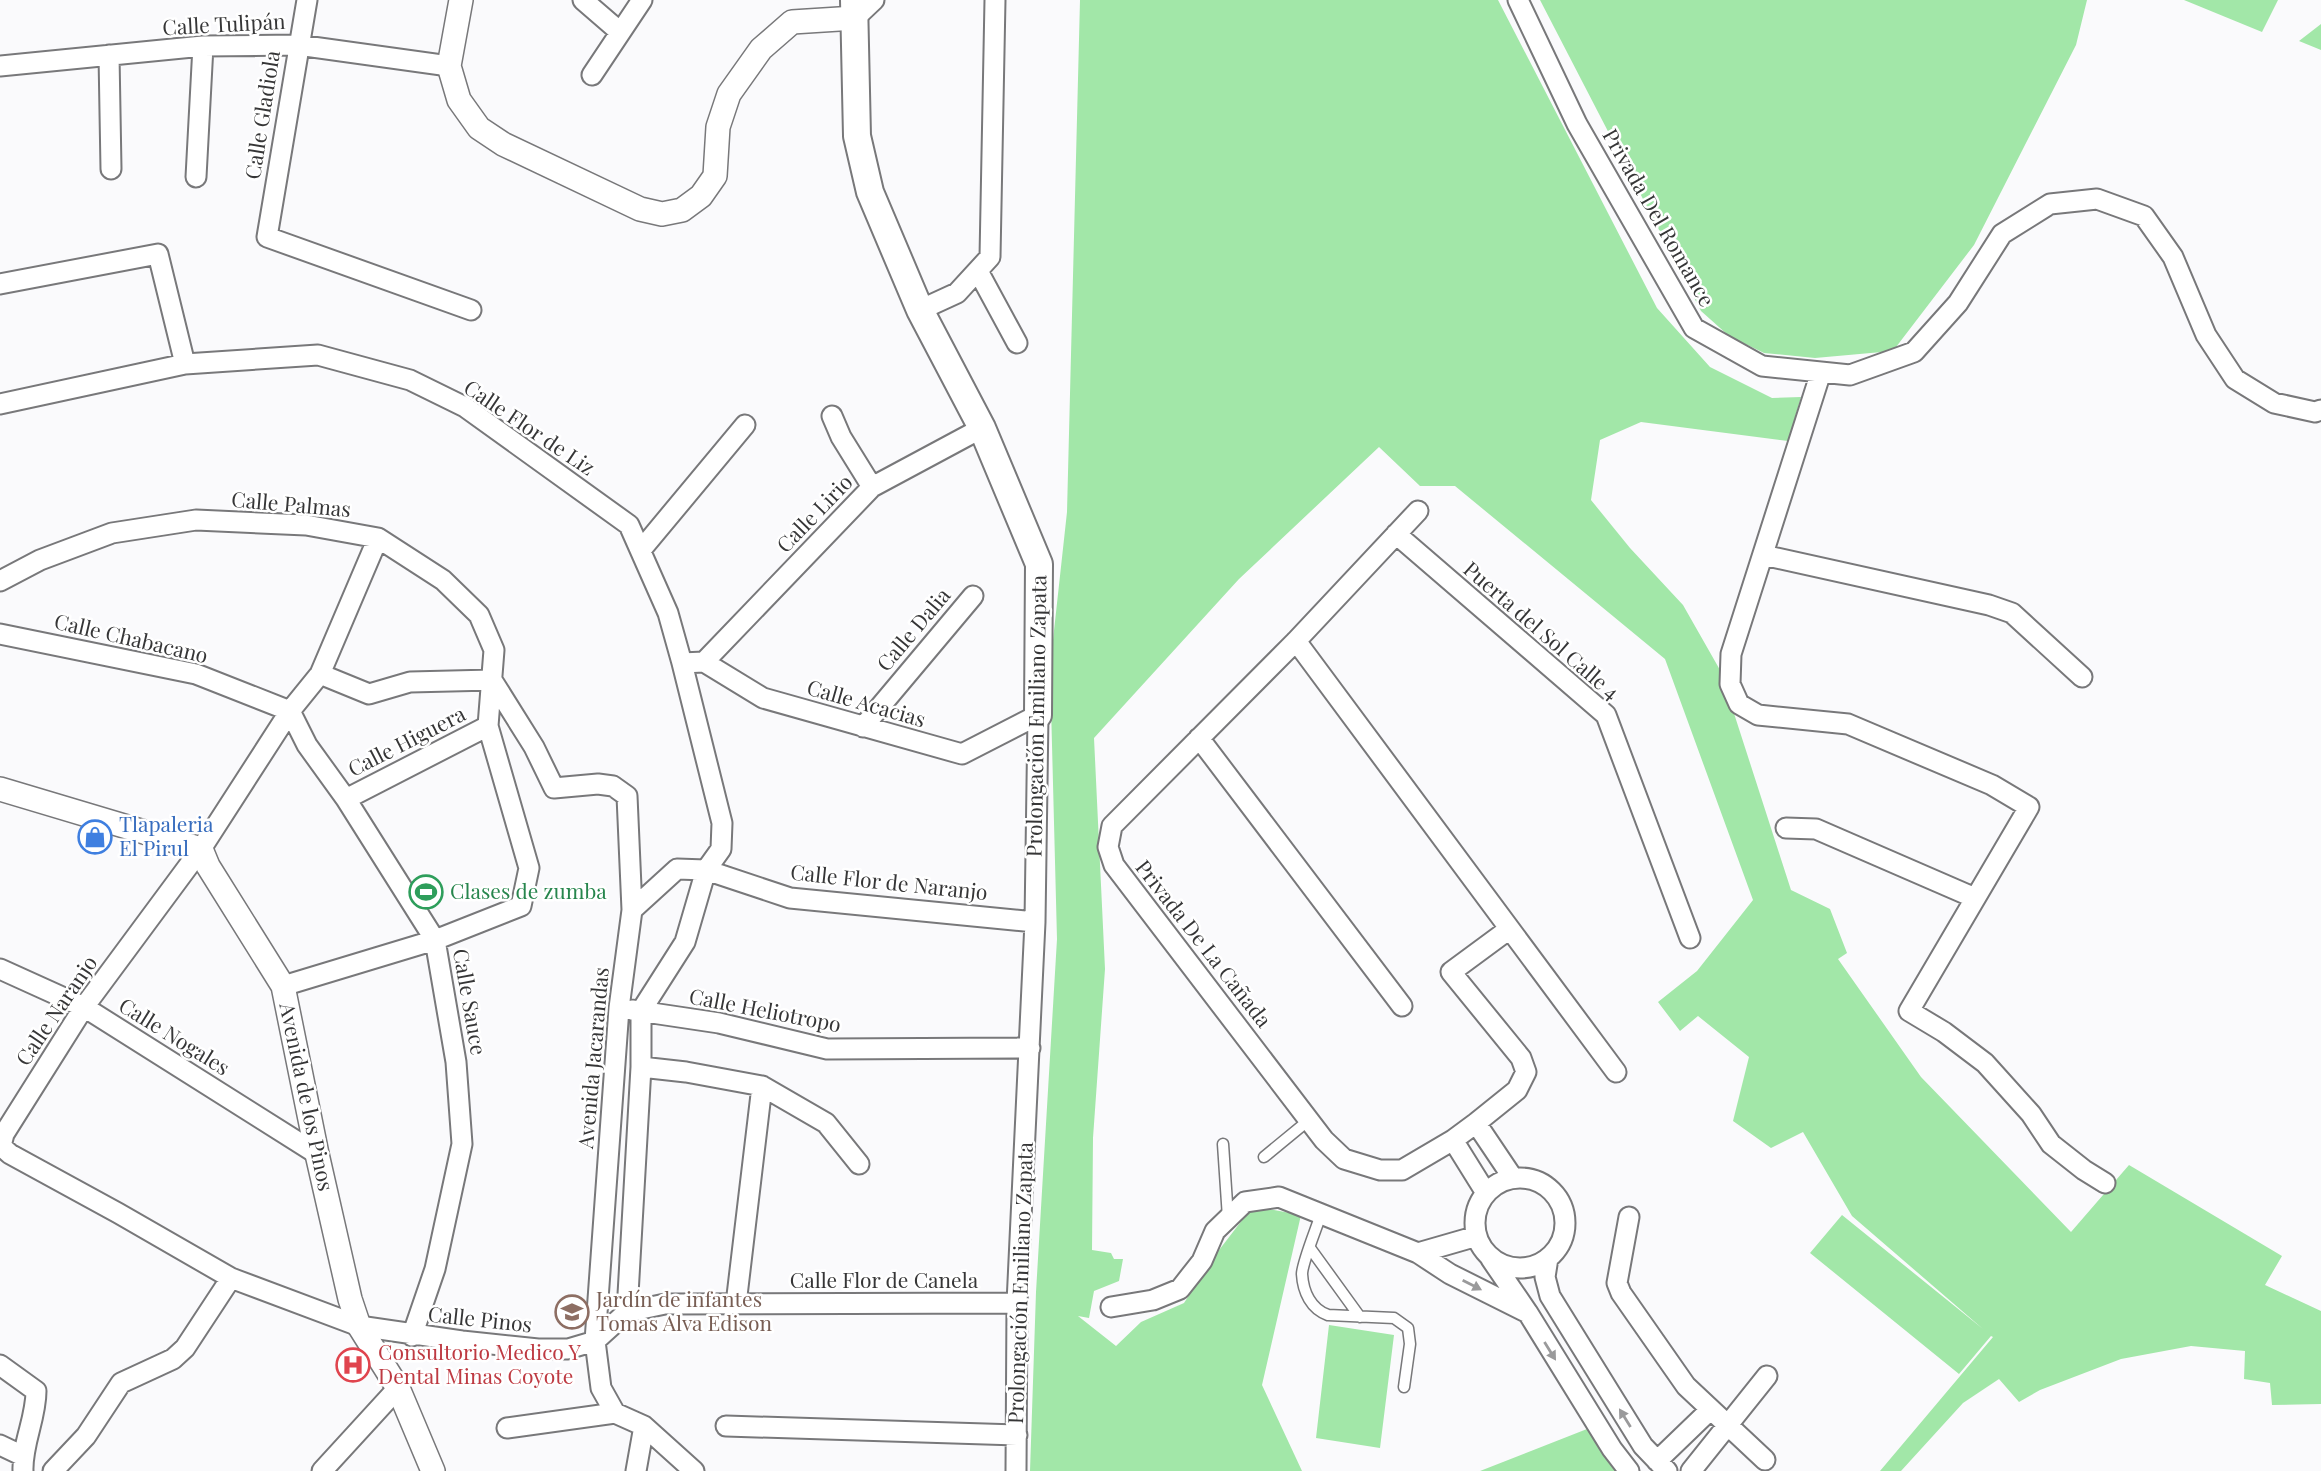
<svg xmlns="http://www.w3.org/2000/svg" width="2321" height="1471" font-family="'Playfair Display',serif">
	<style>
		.green { fill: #a2e7a8 }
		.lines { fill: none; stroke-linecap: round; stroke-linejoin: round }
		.service-casing { stroke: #78787a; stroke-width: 13 }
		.minor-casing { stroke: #78787a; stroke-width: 23 }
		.tertiary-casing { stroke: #78787a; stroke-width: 26 }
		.secondary-casing { stroke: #78787a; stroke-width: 30 }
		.service { stroke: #fff; stroke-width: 10 }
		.minor { stroke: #fff; stroke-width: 19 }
		.tertiary { stroke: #fff; stroke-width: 23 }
		.secondary { stroke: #fff; stroke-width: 26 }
		.oneway { fill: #9a9a9b }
		.labels { text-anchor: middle; stroke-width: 5; stroke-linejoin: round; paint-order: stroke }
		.street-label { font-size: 21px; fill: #363637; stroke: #fff }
		.shop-label { font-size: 21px; fill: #366cbe; stroke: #fff; text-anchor: start }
		.leisure-label { font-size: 21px; fill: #27864d; stroke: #fff; text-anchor: start }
		.education-label { font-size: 21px; fill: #785e54; stroke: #fff; text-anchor: start }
		.health-label { font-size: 21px; fill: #be3a42; stroke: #fff; text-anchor: start }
	</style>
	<rect width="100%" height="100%" fill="#fafafc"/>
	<path class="green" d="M1080 0H1498L1657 308 1710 367 1772 398 1801 397 1788 441 1641 422 1600 440 1591 500 1630 548 1683 605 1720 670 1791 890 1830 909 1847 953 1838 959 1921 1077 2071 1232 2129 1165 2282 1256 2265 1285 2321 1311V1404L2272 1405 2270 1383 2244 1379 2245 1351 2191 1346 2121 1359 2040 1390 2019 1402 1999 1379 1963 1403 1901 1471H1880L1993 1337 1991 1336 1959 1374 1810 1253 1842 1215 1983 1329 1852 1216 1803 1132 1771 1148 1733 1121 1749 1057 1698 1016 1680 1031 1658 1002 1697 971 1753 900 1665 659 1455 486H1420L1379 447 1239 579 1094 738 1105 969 1093 1138 1092 1250 1111 1253 1114 1259H1123L1119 1281 1094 1291 1089 1318 1078 1316 1116 1346 1141 1322 1184 1303 1216 1254 1253 1206 1301 1215 1262 1385 1302 1471H1030L1036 1292 1057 939 1050 667 1067 512Z
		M1540 0H2087L2076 45 1974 245 1893 351 1815 358 1764 353 1729 336 1701 311Z
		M2184 0H2278L2262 32Z
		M2321 24V50L2299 41Z
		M1329 1325 1394 1335 1380 1448 1316 1438Z
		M1587 1429 1620 1471H1480Z"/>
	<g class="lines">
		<defs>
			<path id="service" d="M1223 1144 1228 1218
				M1264 1157 1309 1120
				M1321 1214C1317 1227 1302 1263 1302 1274 1303 1292 1311 1309 1328 1315L1394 1318 1408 1328 1410 1344 1404 1387
				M1310 1248 1360 1317"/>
			<path id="minor" d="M307 0 267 237 471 310
				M583 0 620 32
				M1518 0 1577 124 1694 328 1762 366 1850 375 1914 352 1958 303 2002 234 2050 204 2097 199 2144 216 2173 257 2206 335 2235 379 2274 403 2315 412 2321 410
				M855 18 874 0
				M109 55 111 169
				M0 66 203 46 298 45 449 66
				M592 75 642 0
				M196 177 203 46
				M978 271 1017 343
				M0 284 158 254 185 364
				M920 310 957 293 990 257 995 0
				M1821 372 1731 654 1730 684 1739 704 1758 715 1848 724 1992 785 2029 807 1909 1011 1944 1032 1985 1063 2031 1114 2051 1144 2084 1170 2105 1183
				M0 404 185 364 318 355 410 380 465 407 629 525 668 613 682 663 722 823 721 849 706 870 685 942 641 1011V1067L627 1312
				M832 416 841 437 872 487
				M1418 511 1296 641 1112 826 1108 847 1114 865 1324 1140 1344 1159 1380 1170H1402L1453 1140 1476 1123 1517 1090 1526 1072 1521 1058 1451 972 1508 930
				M1396 534 1606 715 1690 938
				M378 538 320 674 290 711 201 849 84 1007 4 1134 1 1146 10 1154 118 1213 231 1278 359 1326 462 1341 538 1349H568L595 1341 627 1312 665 1304 1017 1303
				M641 550 745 425
				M1763 555 1989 605 2012 613 2082 677
				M0 581 40 560 112 533 196 520 306 525 378 538 443 580 479 615 494 650 488 726 529 868 521 906 435 940 283 986
				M0 634 196 674 290 711
				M1296 641 1616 1072
				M704 662 872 487 982 428
				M682 663 704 662 763 698 962 754 1038 715 1035 922 1017 1303 1016 1471
				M320 674 369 694 410 682 492 680
				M492 680 534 747 554 788 598 784 613 786 627 796 632 910 619 1008 595 1341 601 1388 615 1413 644 1426 694 1471
				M290 711 307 745 346 799 435 940 456 1062 462 1144 435 1269 412 1336
				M863 727 973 596
				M1199 738 1402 1006
				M346 799 488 726
				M1786 828 1816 829 1975 898
				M632 910 677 869 706 870 790 898 1035 922
				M0 969 84 1007 317 1154
				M632 1010 719 1023 827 1049 1030 1048
				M641 1067 686 1072 762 1086 826 1123 859 1164
				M1476 1123 1513 1178
				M1453 1140 1486 1193
				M1475 1223a45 45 0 1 1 90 0a45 45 0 1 1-90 0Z
				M1629 1217 1617 1283 1621 1293 1686 1386 1765 1460
				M1418 1253 1477 1236
				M1548 1258 1545 1277 1550 1296 1643 1446 1667 1471
				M1491 1259 1528 1313 1612 1449 1629 1471
				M736 1304 762 1086
				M1111 1307 1153 1300 1180 1289 1202 1261 1215 1231 1245 1202 1279 1197 1418 1253 1450 1274 1528 1313
				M0 1365 36 1391C36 1419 22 1443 23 1471
				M726 1426 1017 1435
				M507 1428 615 1413
				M0 1445 23 1456
				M1657 1461 1710 1410
				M53 1471 86 1436 121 1383 173 1359 185 1348 231 1278
				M322 1471 398 1388
				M636 1471 644 1426
				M1691 1471 1767 1376"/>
			<path id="tertiary" d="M461 0 449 66 459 100 479 128 503 144 640 209 662 214 682 210 701 196 715 176 718 127 729 94 761 49 792 22 855 18
				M0 789 201 849 208 866 283 986 317 1154 350 1299 359 1326 398 1388 433 1471"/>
			<path id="secondary" d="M854 0 857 136 870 192 920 310 982 428 1039 564 1038 715"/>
		</defs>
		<use href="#service" class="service-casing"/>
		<use href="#minor" class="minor-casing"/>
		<use href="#tertiary" class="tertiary-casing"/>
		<use href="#secondary" class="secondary-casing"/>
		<use href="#service" class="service"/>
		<use href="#minor" class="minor"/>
		<use href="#tertiary" class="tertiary"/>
		<use href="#secondary" class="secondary"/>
	</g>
	<defs><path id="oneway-solid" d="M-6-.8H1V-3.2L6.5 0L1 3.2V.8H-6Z" transform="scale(1.75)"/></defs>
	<g class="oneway">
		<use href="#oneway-solid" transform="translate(1472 1285) rotate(27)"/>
		<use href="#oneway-solid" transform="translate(1550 1351) rotate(58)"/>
		<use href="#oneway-solid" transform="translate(1625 1418) rotate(-122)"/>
	</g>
	<defs>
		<symbol id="shop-ring" viewBox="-11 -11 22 22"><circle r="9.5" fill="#fff" stroke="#3f7fe0" stroke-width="1.5"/><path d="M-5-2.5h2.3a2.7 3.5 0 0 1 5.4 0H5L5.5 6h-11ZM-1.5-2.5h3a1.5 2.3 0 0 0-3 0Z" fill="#3f7fe0"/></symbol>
		<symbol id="stadium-ring" viewBox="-11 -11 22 22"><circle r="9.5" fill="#fff" stroke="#2e9e5b" stroke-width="1.5"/><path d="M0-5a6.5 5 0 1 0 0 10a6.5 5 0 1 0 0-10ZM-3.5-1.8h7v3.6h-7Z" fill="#2e9e5b"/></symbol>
		<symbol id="school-ring" viewBox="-11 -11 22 22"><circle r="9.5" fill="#fff" stroke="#8d6e63" stroke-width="1.5"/><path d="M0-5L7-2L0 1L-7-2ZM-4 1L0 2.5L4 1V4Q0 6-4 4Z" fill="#8d6e63"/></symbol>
		<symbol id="hospital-ring" viewBox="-11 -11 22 22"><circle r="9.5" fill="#fff" stroke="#e0444e" stroke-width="1.5"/><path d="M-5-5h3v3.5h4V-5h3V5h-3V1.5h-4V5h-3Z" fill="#e0444e"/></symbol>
	</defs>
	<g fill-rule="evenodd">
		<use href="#shop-ring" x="76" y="818" width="38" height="38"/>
		<use href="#stadium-ring" x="407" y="873" width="38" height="38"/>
		<use href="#school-ring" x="553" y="1293" width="38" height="38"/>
		<use href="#hospital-ring" x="334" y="1346" width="38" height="38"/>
	</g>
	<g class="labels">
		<g class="street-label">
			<text transform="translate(224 25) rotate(-3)" y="7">Calle Tulipán</text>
			<text transform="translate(263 115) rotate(-81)" y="7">Calle Gladiola</text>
			<text transform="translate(1658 218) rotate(60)" y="7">Privada Del Romance</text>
			<text transform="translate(529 428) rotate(34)" y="7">Calle Flor de Liz</text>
			<text transform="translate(291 505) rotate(5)" y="7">Calle Palmas</text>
			<text transform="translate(815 514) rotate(-46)" y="7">Calle Lirio</text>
			<text transform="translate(914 630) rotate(-50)" y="7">Calle Dalia</text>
			<text transform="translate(1541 631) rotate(41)" y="7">Puerta del Sol Calle 4</text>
			<text transform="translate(131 639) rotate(13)" y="7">Calle Chabacano</text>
			<text transform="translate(866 704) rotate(16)" y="7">Calle Acacias</text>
			<text transform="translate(1037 716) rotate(-89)" y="7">Prolongación Emiliano Zapata</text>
			<text transform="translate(407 742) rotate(-27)" y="7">Calle Higuera</text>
			<text transform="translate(889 883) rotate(6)" y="7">Calle Flor de Naranjo</text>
			<text transform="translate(1203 944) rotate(52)" y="7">Privada De La Cañada</text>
			<text transform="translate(469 1002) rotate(80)" y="7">Calle Sauce</text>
			<text transform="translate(57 1011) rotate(-56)" y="7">Calle Naranjo</text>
			<text transform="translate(765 1011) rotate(11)" y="7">Calle Heliotropo</text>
			<text transform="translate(174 1037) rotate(32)" y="7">Calle Nogales</text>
			<text transform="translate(594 1058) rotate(-85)" y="7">Avenida Jacarandas</text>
			<text transform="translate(306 1097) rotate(78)" y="7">Avenida de los Pinos</text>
			<text x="884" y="1288">Calle Flor de Canela</text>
			<text transform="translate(1021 1283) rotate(-88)" y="7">Prolongación Emiliano Zapata</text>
			<text transform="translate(480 1320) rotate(6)" y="7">Calle Pinos</text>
		</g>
		<g class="shop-label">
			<text x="119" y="832">Tlapaleria<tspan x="119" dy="24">El Pirul</tspan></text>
		</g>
		<g class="leisure-label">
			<text x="450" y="899">Clases de zumba</text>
		</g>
		<g class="education-label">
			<text x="596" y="1307">Jardín de infantes<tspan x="596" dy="24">Tomas Alva Edison</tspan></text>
		</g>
		<g class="health-label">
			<text x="378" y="1360">Consultorio Medico Y<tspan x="378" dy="24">Dental Minas Coyote</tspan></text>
		</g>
	</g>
</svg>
